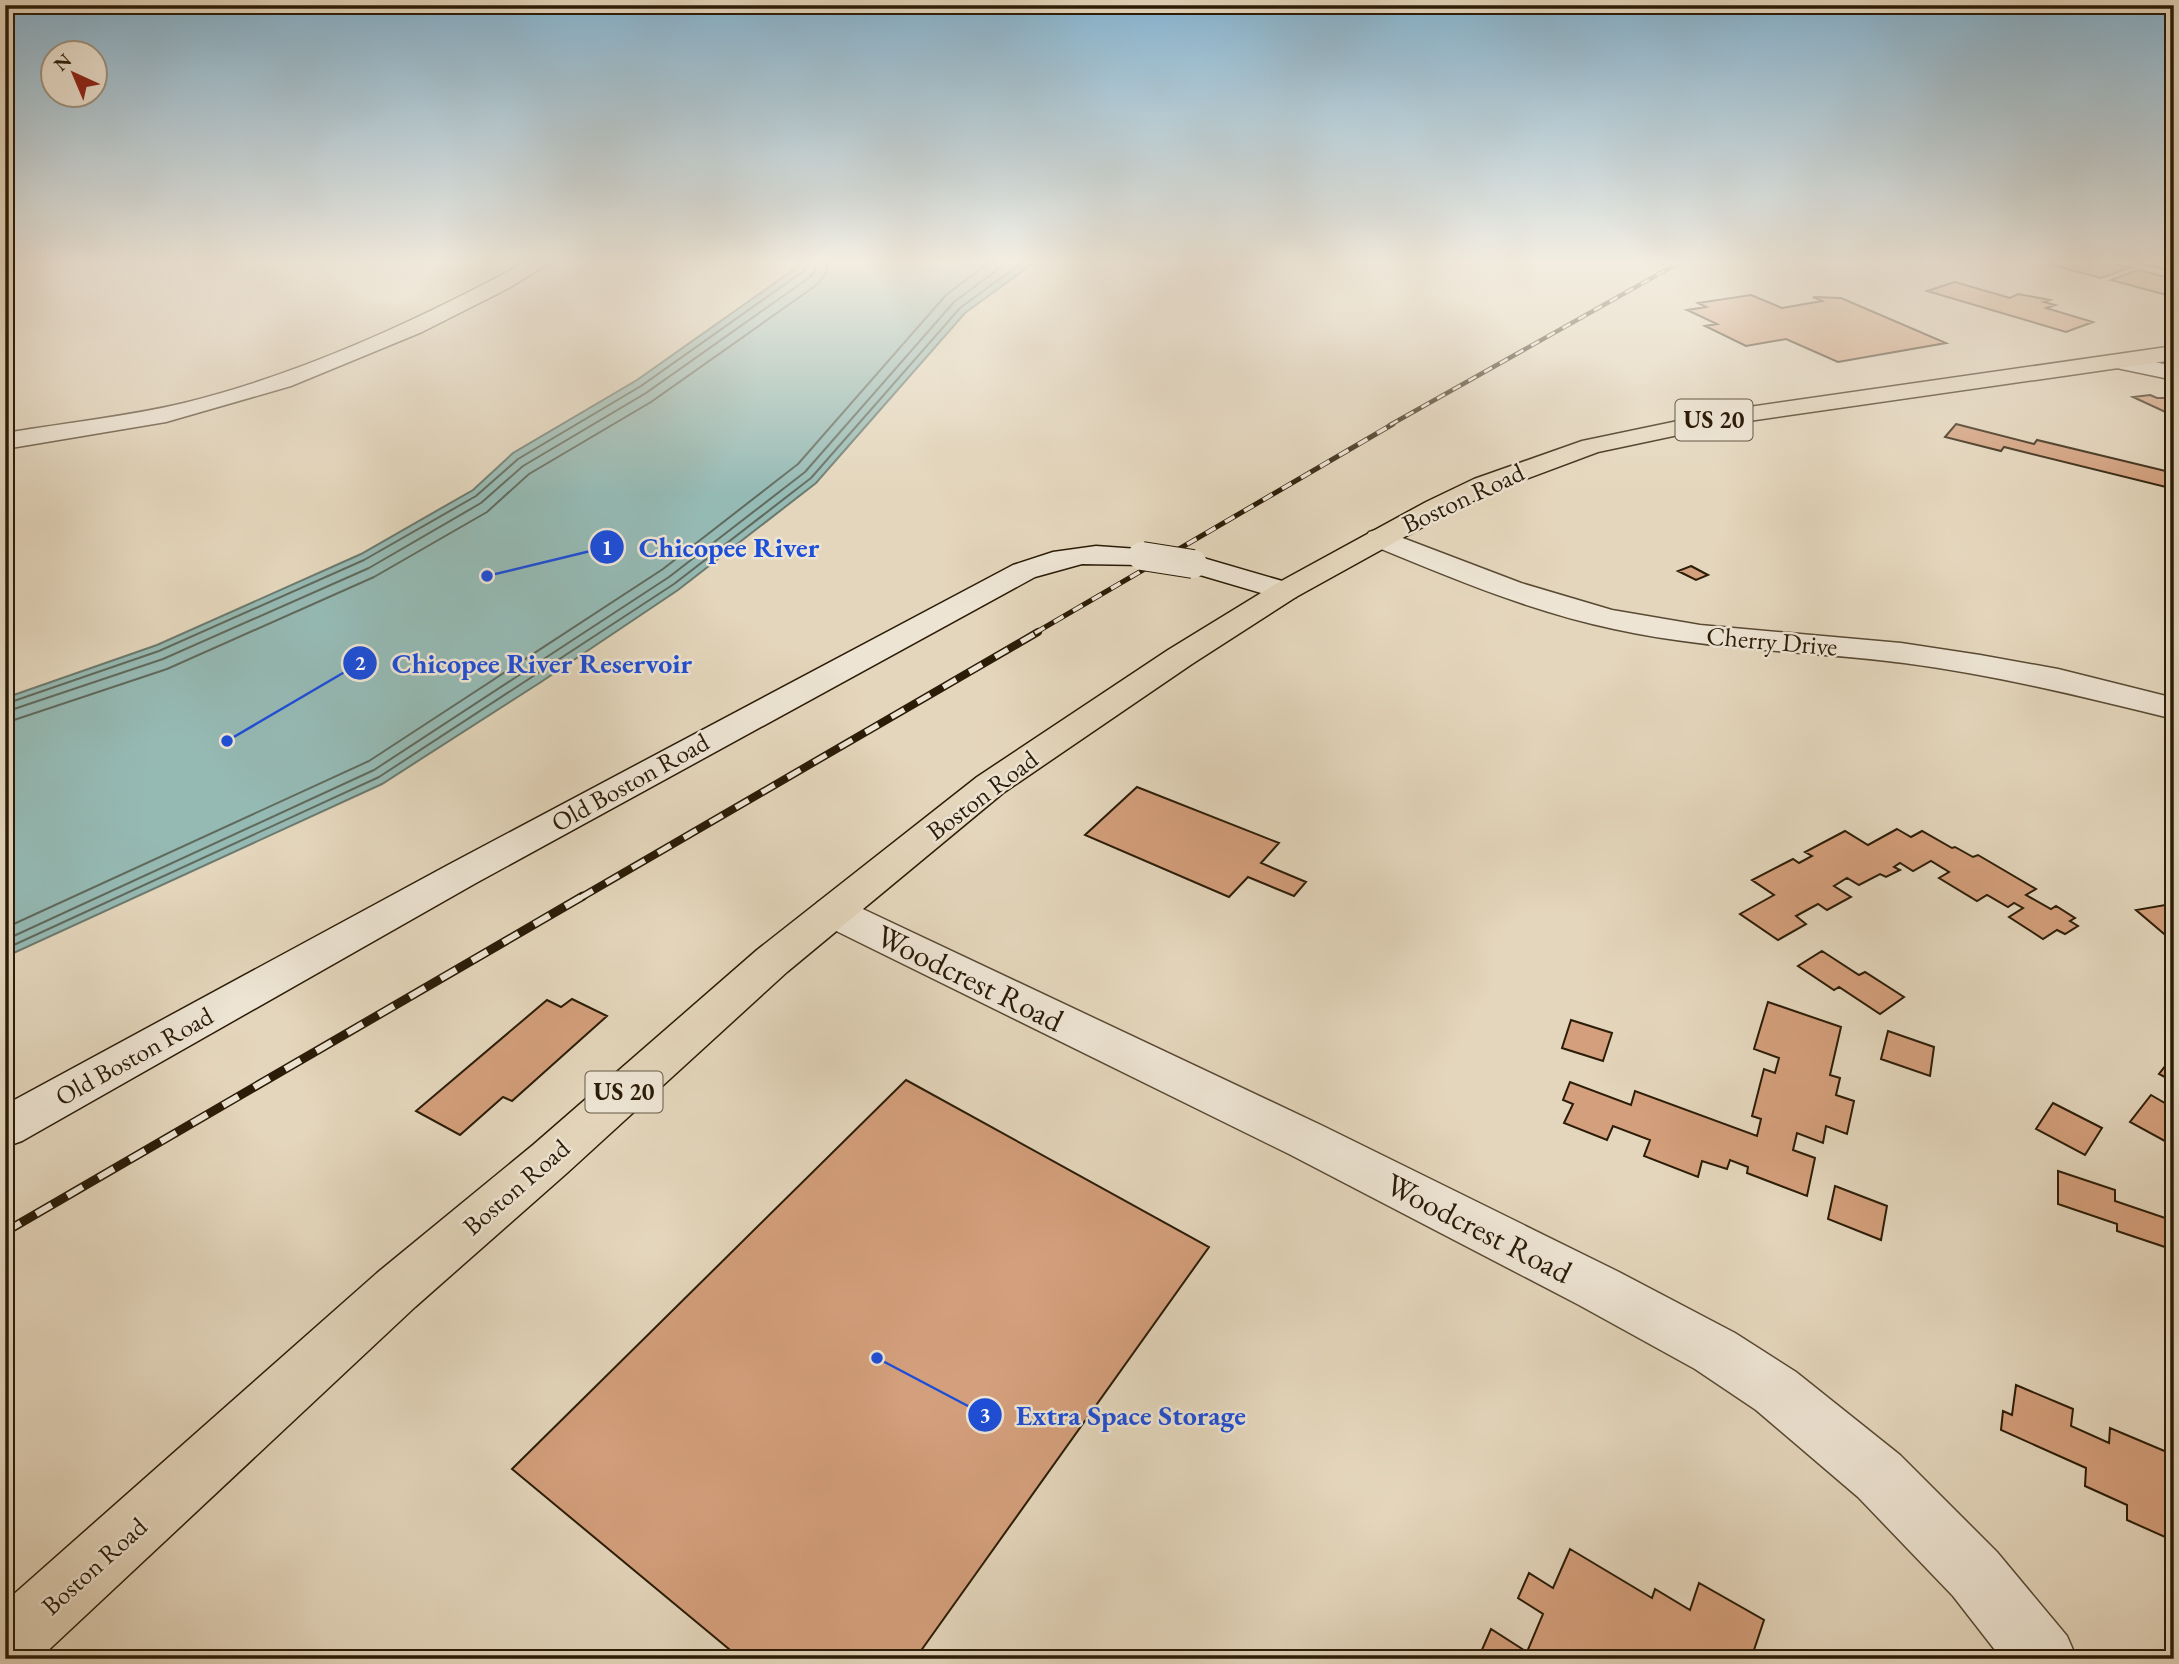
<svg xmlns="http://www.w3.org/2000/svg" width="2179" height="1664" font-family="'EB Garamond',serif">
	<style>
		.water { fill: #95b9b3; stroke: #6b7a6e; stroke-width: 2 }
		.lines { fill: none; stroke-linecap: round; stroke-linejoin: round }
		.shore { stroke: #606a5d; stroke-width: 2 }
		.building { fill: #d49f7c; stroke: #2b1c07; stroke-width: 2 }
		.street-casing { stroke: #594a34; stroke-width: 3 }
		.secondary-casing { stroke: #2b1c07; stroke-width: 3 }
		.primary-casing { stroke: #2b1c07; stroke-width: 3 }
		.street { fill: #ede4d3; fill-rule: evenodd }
		.secondary { fill: #ede4d3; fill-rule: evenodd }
		.primary { fill: #e4d6bc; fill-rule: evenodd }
		.rail-far3-casing { stroke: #2b1c07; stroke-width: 4.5 }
		.rail-far2-casing { stroke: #2b1c07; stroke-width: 5 }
		.rail-far1-casing { stroke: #2b1c07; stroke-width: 8 }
		.rail-casing { stroke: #2b1c07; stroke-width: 9 }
		.rail-far3 { stroke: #ede4d3; stroke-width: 2.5; stroke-dasharray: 9; stroke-linecap: butt }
		.rail-far2 { stroke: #ede4d3; stroke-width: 3.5; stroke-dasharray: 11; stroke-linecap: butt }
		.rail-far1 { stroke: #ede4d3; stroke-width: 5; stroke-dasharray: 15; stroke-linecap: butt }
		.rail { stroke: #ede4d3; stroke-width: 6; stroke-dasharray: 18; stroke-linecap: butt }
		.secondary-bridge-casing { stroke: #2b1c07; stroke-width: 30; stroke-linecap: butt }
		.secondary-bridge { stroke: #ede4d3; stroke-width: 28 }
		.labels { text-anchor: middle; stroke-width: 5; stroke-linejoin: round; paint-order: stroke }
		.shield { fill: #ede4d3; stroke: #655844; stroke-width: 2 }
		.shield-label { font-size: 24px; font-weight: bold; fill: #2b1c07 }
		.street-label { font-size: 26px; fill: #2b1c07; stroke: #ede4d3 }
		.near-street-label { font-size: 32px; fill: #2b1c07; stroke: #ede4d3 }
		.leader { fill: none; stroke: #1d4ed8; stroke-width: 2.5 }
		.callout-dot { fill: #1d4ed8; stroke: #ede4d3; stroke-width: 2.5 }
		.mark-label { font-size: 21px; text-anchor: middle; font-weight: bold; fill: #fff }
		.callout-label { font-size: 28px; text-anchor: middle; font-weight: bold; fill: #1d4ed8; stroke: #ede4d3; stroke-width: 5; stroke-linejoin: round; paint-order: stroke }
	</style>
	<rect width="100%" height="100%" fill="#e4d6bc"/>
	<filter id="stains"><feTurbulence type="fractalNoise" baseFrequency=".00286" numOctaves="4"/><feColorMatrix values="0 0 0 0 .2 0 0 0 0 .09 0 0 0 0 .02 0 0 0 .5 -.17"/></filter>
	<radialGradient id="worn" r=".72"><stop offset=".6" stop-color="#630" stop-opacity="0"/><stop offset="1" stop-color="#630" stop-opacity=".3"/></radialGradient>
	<path class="water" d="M806 261H1036L965 313 816 483 678 590 541 682 382 784 5 957V698L157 645 361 554 473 490 513 453 637 380Z"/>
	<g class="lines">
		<path class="shore" d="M5 704 159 651 364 560 476 496 518 459 641 386 805 270 808 261
			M5 712 163 659 369 568 481 503 523 466 646 393 810 277 815 271 817 261
			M5 723 167 669 374 577 487 512 529 474 651 402 818 284 826 273 828 261
			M5 928 369 761 663 569 798 464 946 295 991 261
			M5 940 374 770 669 577 805 472 954 302 1009 261
			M5 949 379 777 674 584 811 478 960 308 1024 261"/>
	</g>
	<path class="building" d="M2038 261H2104L2129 268 2101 278Z
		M2174 261V272L2136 262 2139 261Z
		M2138 270 2174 279V297L2111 280Z
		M1955 282 2010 298 2018 294 2050 300 2044 302 2055 305 2046 308 2093 322 2066 332 1927 291Z
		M1751 295 1782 308 1822 301 1813 297 1841 298 1946 343 1838 362 1786 339 1746 346 1705 326 1717 324 1687 310 1706 307 1698 303Z
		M2150 395 2157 398H2174V416L2133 397Z
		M1956 424 2034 444 2037 440 2174 473V489L2004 447 2001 451 1945 437Z
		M1691 566 1708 575 1696 580 1678 571Z
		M1137 787 1279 843 1261 863 1306 882 1294 896 1248 877 1229 897 1085 835Z
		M1897 829 1911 837 1922 831 1952 848 1955 847 1973 857 1978 855 2036 889 2026 895 2051 909 2056 906 2075 918 2070 921 2078 926 2065 934 2057 930 2043 939 2009 917 2023 908 2014 903 2008 907 1987 895 1977 901 1939 878 1949 872 1931 861 1913 871 1900 863 1894 867 1900 870 1886 877 1880 874 1859 885 1847 878 1834 886 1851 897 1827 910 1818 904 1796 916 1806 924 1778 940 1740 914 1774 895 1752 880 1793 859 1799 863 1812 856 1805 852 1845 831 1868 845Z
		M2171 904 2174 906V938L2170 939 2136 910Z
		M1822 951 1859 975 1865 972 1904 997 1880 1014 1839 987 1834 990 1798 966Z
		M572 999 607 1016 512 1101 503 1097 460 1135 416 1111 547 1000 561 1007Z
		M1768 1002 1841 1027 1830 1075 1840 1078 1836 1095 1854 1101 1847 1134 1826 1126 1823 1143 1797 1133 1793 1150 1815 1158 1807 1196 1747 1173 1748 1167 1730 1160 1727 1169 1702 1161 1698 1177 1644 1156 1650 1140 1613 1126 1607 1140 1564 1123 1573 1104 1563 1100 1570 1082 1631 1105 1635 1091 1757 1136 1761 1119 1752 1116 1764 1069 1775 1073 1779 1058 1754 1049Z
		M1571 1020 1612 1033 1603 1061 1562 1048Z
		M1888 1031 1934 1047 1930 1076 1881 1059Z
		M2173 1056H2174V1082L2159 1074Z
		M906 1080 1209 1247 915 1659H741L512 1469Z
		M2151 1095 2170 1106 2174 1100V1146L2130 1122Z
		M2053 1103 2102 1128 2085 1155 2036 1129Z
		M2058 1171 2115 1190V1201L2174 1221V1250L2117 1231V1224L2058 1204Z
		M1835 1186 1887 1206 1881 1240 1828 1219Z
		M2016 1385 2073 1409 2071 1426 2109 1443 2110 1428 2174 1455V1541L2127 1520V1505L2085 1486 2086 1468 2001 1430 2003 1411 2012 1415Z
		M1570 1549 1652 1598 1655 1589 1690 1610 1699 1583 1764 1620 1751 1659H1478L1491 1629 1527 1652 1543 1614 1518 1598 1529 1573 1553 1588Z"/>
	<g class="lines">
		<defs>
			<path id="street" d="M528 261H553L507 289 422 332 291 386 166 422 5 449V433C65 423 125 417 184 403 305 373 418 320 528 261Z
				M1379 529 1521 583 1612 610 1700 625 1901 643 1980 655 2058 669 2174 698V719C2084 697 1996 675 1904 663 1807 651 1710 650 1614 629 1529 611 1449 577 1369 544L1365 538 1369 532Z
				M833 898 848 902 1323 1126 1617 1271 1735 1333 1796 1372 1900 1455 1997 1552 2067 1636 2077 1659H2002L1953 1596 1858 1497 1756 1410 1695 1369 1579 1305 1289 1154 818 922 812 912 818 902Z"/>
			<path id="secondary" d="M2120 355 2174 366V380L2112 367 2108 362 2112 357Z
				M1096 546 1152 550 1157 556 1152 562 1142 565 1082 564 1035 577 476 883 22 1141 5 1147V1105L448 865 1013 565 1053 552Z
				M1193 555 1296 585 1300 591 1296 597 1285 600 1183 570 1178 564 1183 558Z"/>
			<path id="primary" d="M2174 346V360L1735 423 1598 452 1494 491 1446 514 1296 597 1192 664 1003 793 787 972 567 1173 415 1307 39 1659H5V1602L377 1273 533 1145 757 950 977 777 1168 650 1274 585 1426 502 1474 479 1582 441 1735 409Z"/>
		</defs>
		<use href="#street" class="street-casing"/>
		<use href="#secondary" class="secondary-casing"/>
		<use href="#primary" class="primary-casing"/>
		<use href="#street" class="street"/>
		<use href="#secondary" class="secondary"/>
		<use href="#primary" class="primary"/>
		<defs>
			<path id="rail-far3" d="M1390 425 1682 261"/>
			<path id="rail-far2" d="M1035 633 1393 424"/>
			<path id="rail-far1" d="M580 898 1038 632"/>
			<path id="rail" d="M5 1232 583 896"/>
		</defs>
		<use href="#rail-far3" class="rail-far3-casing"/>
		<use href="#rail-far2" class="rail-far2-casing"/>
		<use href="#rail-far1" class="rail-far1-casing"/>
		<use href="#rail" class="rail-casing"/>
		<use href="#rail-far3" class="rail-far3"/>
		<use href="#rail-far2" class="rail-far2"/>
		<use href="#rail-far1" class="rail-far1"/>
		<use href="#rail" class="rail"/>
		<defs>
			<path id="secondary-bridge" d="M1142 556 1193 564"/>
		</defs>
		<use href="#secondary-bridge" class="secondary-bridge-casing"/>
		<use href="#secondary-bridge" class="secondary-bridge"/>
	</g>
	<linearGradient id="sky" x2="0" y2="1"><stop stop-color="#87b6d3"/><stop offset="0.53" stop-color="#f3ede1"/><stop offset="1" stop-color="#f3ede1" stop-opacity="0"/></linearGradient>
	<rect width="2179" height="494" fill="url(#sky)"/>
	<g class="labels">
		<g class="shield">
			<rect x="1675.5" y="399.5" width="77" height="41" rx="5"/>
			<rect x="585.5" y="1071.5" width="77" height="41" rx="5"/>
		</g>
		<g class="shield-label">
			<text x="1714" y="428">US 20</text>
			<text x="624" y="1100">US 20</text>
		</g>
		<g class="street-label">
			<text transform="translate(1463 498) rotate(-25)" y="9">Boston Road</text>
			<text transform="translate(1772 641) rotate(5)" y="9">Cherry Drive</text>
			<text transform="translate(630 782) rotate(-29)" y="9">Old Boston Road</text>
			<text transform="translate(982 795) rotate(-37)" y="9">Boston Road</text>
			<text transform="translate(134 1056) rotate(-29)" y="9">Old Boston Road</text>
			<text transform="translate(516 1187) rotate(-41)" y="9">Boston Road</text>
			<text transform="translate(94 1566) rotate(-42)" y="9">Boston Road</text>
		</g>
		<g class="near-street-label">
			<text transform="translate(970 978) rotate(26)" y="11">Woodcrest Road</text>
			<text transform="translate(1479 1228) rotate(27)" y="11">Woodcrest Road</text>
		</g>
	</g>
	<path class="leader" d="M487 576L607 547M227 741L360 663M877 1358L985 1415"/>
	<g class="callout-dot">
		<circle cx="487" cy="576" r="7"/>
		<circle cx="227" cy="741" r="7"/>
		<circle cx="877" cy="1358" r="7"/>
		<circle cx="607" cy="547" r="18"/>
		<circle cx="360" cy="663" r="18"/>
		<circle cx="985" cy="1415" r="18"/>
	</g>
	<g class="mark-label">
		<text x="607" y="555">1</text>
		<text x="360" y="670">2</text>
		<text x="985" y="1422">3</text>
	</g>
	<g class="callout-label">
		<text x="729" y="557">Chicopee River</text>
		<text x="542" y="673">Chicopee River Reservoir</text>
		<text x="1131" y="1425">Extra Space Storage</text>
	</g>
	<rect width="2179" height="1664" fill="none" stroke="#e4d6bc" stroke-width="28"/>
	<rect x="7" y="7" width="2165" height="1650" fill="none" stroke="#2b1c07" stroke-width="3.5"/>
	<rect x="14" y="14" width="2151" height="1636" fill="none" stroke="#2b1c07" stroke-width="2"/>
	<g transform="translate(74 74) rotate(316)"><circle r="33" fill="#ede4d3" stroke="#9f9481" stroke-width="2"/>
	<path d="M0-5L12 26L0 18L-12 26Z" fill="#8f2418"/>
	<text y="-10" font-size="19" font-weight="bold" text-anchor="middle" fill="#2b1c07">N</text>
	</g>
	<rect width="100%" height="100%" filter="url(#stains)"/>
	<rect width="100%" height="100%" fill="url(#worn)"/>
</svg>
